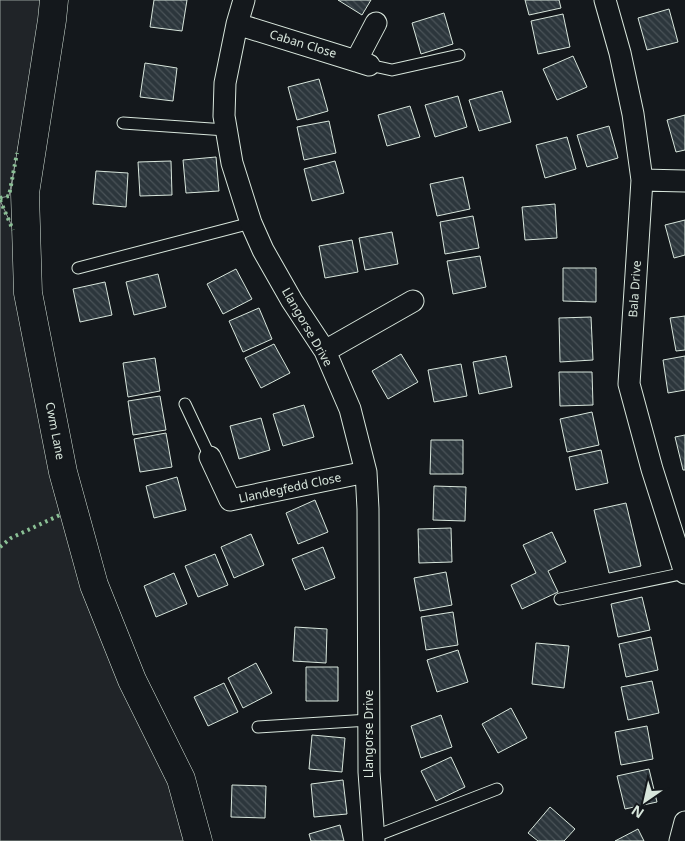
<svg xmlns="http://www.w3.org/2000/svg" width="685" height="841" font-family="'Noto Sans',sans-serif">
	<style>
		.green { fill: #202428; stroke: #939e99 }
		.building { fill: url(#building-back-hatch); stroke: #d8e6dc }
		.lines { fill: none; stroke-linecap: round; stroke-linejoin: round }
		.service-casing { stroke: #d8e6dc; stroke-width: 13 }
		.minor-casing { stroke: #d8e6dc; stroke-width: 23 }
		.tertiary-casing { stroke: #d8e6dc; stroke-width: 29 }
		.service { stroke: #14181c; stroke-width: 11 }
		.minor { stroke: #14181c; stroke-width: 21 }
		.tertiary { stroke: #14181c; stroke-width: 28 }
		.hedge { stroke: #8ac095; stroke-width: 4; stroke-dasharray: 2.5 4; stroke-linecap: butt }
		.labels { text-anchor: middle; stroke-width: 4; stroke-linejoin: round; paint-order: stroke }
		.street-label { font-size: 12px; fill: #d8e6dc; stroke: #14181c }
	</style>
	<defs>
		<pattern id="building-back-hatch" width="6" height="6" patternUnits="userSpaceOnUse" patternTransform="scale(1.25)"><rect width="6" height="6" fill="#2c363c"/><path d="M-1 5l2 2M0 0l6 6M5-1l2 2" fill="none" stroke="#4a5358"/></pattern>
	</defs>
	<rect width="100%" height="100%" fill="#14181c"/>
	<path class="green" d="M0 0H43L38 42 9 196 0 198Z
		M0 200 15 233 49 436 174 797 188 841H0Z"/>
	<path class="building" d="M154 0H187L182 31 150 27Z
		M338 0H371L362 15Z
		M525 0H559L561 8 529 15Z
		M669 9 678 42 647 50 638 18Z
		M444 13 453 44 421 54 412 23Z
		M563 14 570 47 538 54 531 21Z
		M573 56 587 87 557 100 543 69Z
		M145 63 177 68 173 101 140 97Z
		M319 79 328 111 297 120 288 87Z
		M502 91 511 122 479 131 469 100Z
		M458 96 467 127 435 137 425 105Z
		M410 106 420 137 387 146 378 115Z
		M685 115V150L676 152 667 120Z
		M329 121 336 153 304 160 297 127Z
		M609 126 618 158 587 167 577 135Z
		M567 137 576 169 545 178 536 145Z
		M216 157 219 191 186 193 183 160Z
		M171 161 172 195 140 196 138 162Z
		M335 161 344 193 312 201 304 169Z
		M96 171 128 173 126 207 93 204Z
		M463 177 470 209 437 216 430 184Z
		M555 204 557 238 525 240 522 207Z
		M473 216 479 248 445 254 440 222Z
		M685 220V255L674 258 665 225Z
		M392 232 398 264 365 270 359 238Z
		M352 240 358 272 325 278 319 246Z
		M480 256 486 287 453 294 447 261Z
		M563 268H596V302L563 301Z
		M236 269 252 299 223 314 207 284Z
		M158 274 166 307 134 315 126 282Z
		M105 282 112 315 80 322 73 289Z
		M259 308 272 339 243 352 229 321Z
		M685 316V350L676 351 670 318Z
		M591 317 593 360 560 362 559 318Z
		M274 344 290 373 261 388 245 358Z
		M401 354 418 382 388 399 372 371Z
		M506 356 512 387 479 394 473 362Z
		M685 356V390L668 393 663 360Z
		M155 358 160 391 128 397 123 363Z
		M461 364 467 396 434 402 428 370Z
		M559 372H592L593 405 560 406Z
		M160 396 166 430 133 435 128 401Z
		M304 405 314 437 283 446 273 414Z
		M592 412 599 445 567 452 560 419Z
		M261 418 270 450 239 459 230 426Z
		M166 433 172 467 140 472 134 439Z
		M685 435V470H683L675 437Z
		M431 440H463V474H430Z
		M601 450 608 483 576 490 569 457Z
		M177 477 186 510 154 518 146 486Z
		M434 486 466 487 465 521 433 520Z
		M315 500 328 532 298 544 286 513Z
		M626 503 641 566 609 573 594 510Z
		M451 528 452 562 419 563 418 529Z
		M552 532 566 562 548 571 558 592 522 609 511 585 536 573 523 545Z
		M251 534 264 565 234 578 221 547Z
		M323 547 335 578 305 590 292 559Z
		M215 554 228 585 198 597 185 566Z
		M446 572 452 605 420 611 414 578Z
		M174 573 187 604 156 617 144 586Z
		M642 597 650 630 618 637 611 604Z
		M453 612 458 645 426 650 421 617Z
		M295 627 327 629 326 663 293 661Z
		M651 637 658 670 626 677 619 644Z
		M536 643 569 646 564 688 532 684Z
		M458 650 468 682 437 692 427 660Z
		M256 663 272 693 243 708 228 678Z
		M306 667H338V701H306Z
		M652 681 659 713 628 720 621 687Z
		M224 683 238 712 208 726 194 697Z
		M511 708 527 738 498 753 482 724Z
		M441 715 452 747 421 758 411 726Z
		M647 726 653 759 621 765 615 732Z
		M312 735 345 738 342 772 309 769Z
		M451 757 465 787 436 801 421 771Z
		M649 769 657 802 625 809 617 776Z
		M343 780 347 814 314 817 311 784Z
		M232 785 266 786 265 818 231 817Z
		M550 807 575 829 564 841H538L528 833Z
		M340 825 344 841H311L309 834Z
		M638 829 644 841H615Z"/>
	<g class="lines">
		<defs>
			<path id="service" d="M369 65 392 70 459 55
				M123 123 226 130
				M78 268 251 223
				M185 404 210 457
				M560 599 685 573
				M258 727 369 720
				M373 837 497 789"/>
			<path id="minor" d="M244 0 237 24 225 83 224 116 232 163 251 223 263 250 292 301 325 351 350 409 366 472 368 509 369 772 374 841
				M605 0 620 53 633 114 642 180 629 384 652 469 685 573
				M237 24 369 65
				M356 61 376 23
				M642 180 685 181
				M325 351 413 301
				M210 457 230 500 366 472
				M680 841 685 822"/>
			<path id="tertiary" d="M54 0 52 20 25 193 28 293 63 472 94 585 132 680 181 779 198 841"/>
		</defs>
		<use href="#service" class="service-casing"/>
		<use href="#minor" class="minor-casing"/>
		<use href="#tertiary" class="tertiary-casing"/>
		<use href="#service" class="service"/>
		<use href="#minor" class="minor"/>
		<use href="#tertiary" class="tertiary"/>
		<path class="hedge" d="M0 198 9 196 17 153
			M0 200 13 230
			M0 547 11 538 62 514"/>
	</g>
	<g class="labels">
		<g class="street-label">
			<text transform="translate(303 44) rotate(17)" y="4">Caban Close</text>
			<text transform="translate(635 289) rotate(-86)" y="4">Bala Drive</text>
			<text transform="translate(307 327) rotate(60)" y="4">Llangorse Drive</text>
			<text transform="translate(55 431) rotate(79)" y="4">Cwm Lane</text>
			<text transform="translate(290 488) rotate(-12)" y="4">Llandegfedd Close</text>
			<text transform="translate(369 734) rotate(-90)" y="4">Llangorse Drive</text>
		</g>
	</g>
	<g transform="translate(645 801) rotate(214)" stroke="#14181c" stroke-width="4" paint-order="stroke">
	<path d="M0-4L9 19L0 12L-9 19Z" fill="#d8e6dc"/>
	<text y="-8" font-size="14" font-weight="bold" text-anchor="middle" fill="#d8e6dc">N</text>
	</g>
</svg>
